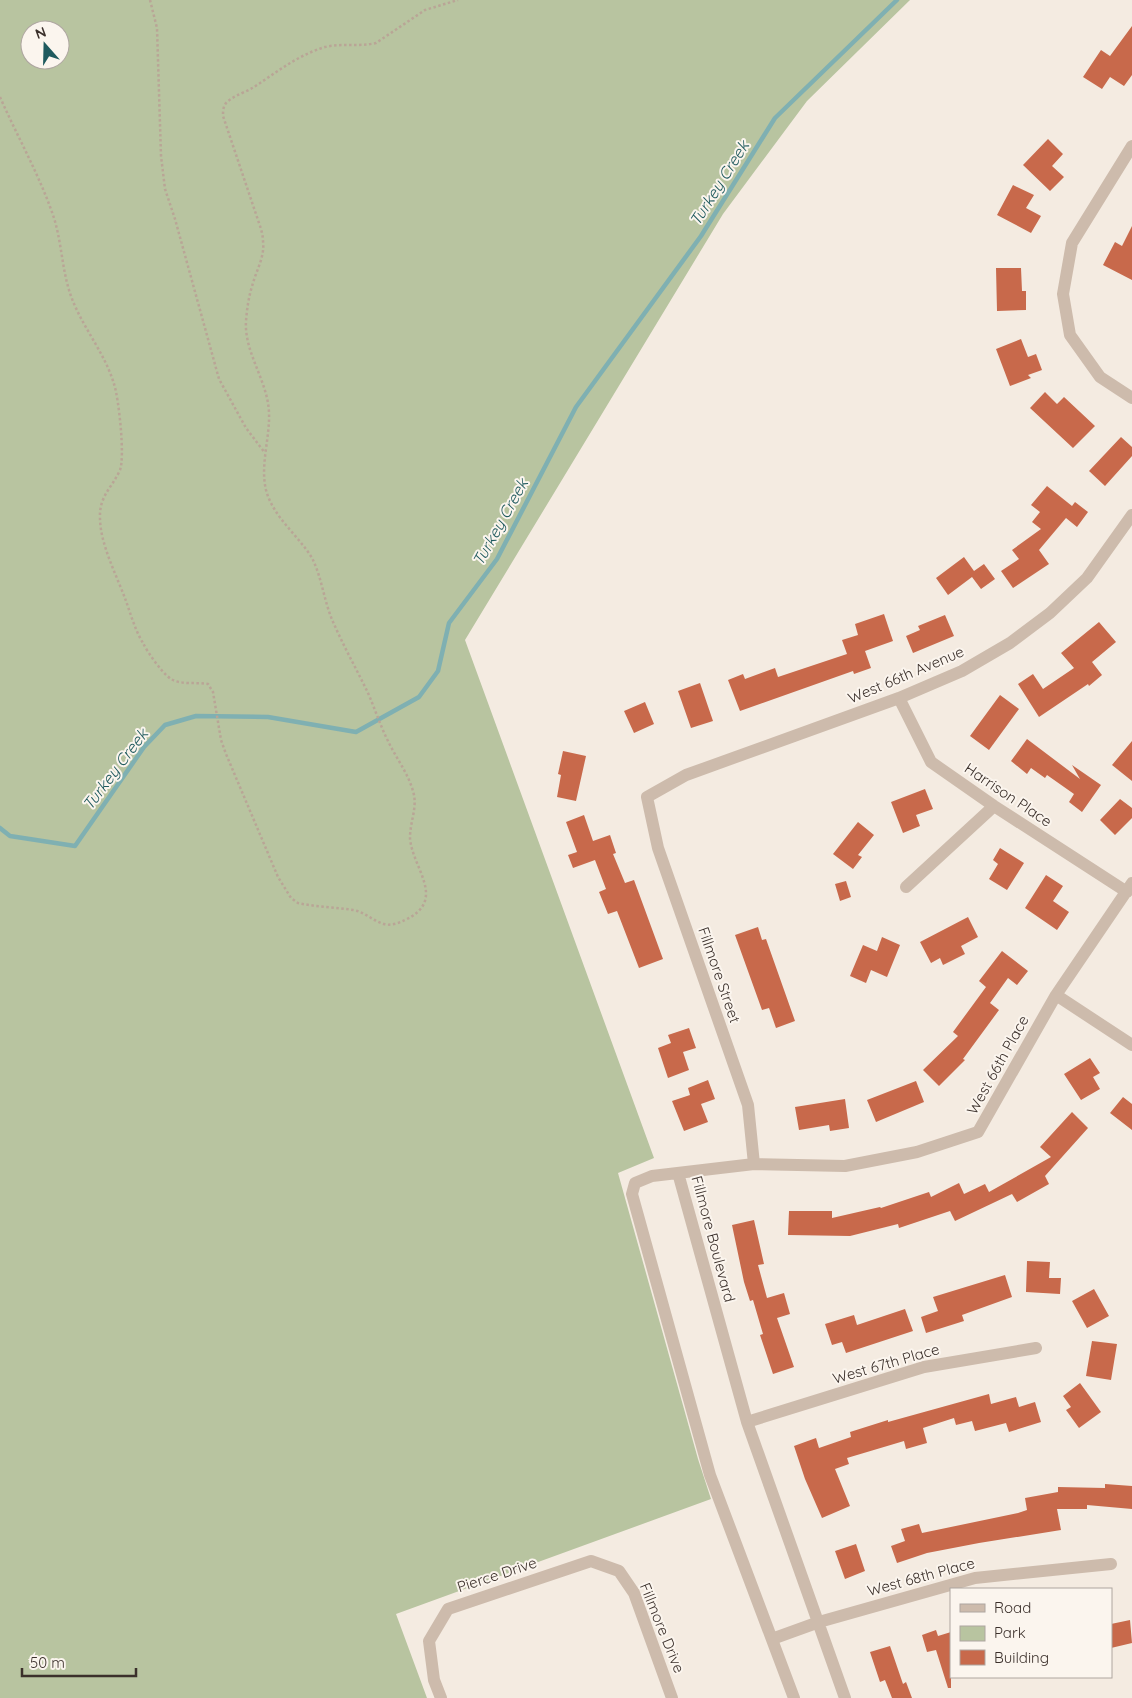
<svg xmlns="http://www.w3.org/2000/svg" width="1132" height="1698" font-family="Quicksand,sans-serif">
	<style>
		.green { fill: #b8c4a0; fill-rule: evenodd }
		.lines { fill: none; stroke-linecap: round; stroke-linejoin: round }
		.stream { stroke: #7fb0b2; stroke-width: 4.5 }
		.building { fill: #c8694b }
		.path { stroke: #b9a596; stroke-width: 2.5; stroke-dasharray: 2.5 2.5; stroke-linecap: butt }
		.minor { stroke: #cdbbac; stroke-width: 12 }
		.labels { text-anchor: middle; stroke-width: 4; stroke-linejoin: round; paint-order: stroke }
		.street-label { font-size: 15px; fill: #3b302b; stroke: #fbf5ee }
		.water-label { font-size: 16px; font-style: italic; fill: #1f5a5e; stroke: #fbf5ee }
	</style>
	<rect width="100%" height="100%" fill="#f4ebe1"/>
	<path class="green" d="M0 0H910L807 101 723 214 465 640 654 1158 618 1173 698 1459 711 1499 396 1614 427 1698H0ZM30 30H60V60H30Z"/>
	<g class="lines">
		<path class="stream" d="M0 828 10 836 75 846 144 747 165 725 196 716 268 717 356 732 419 697 438 671 449 623 497 559 576 407 701 236 775 118 897 0"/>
	</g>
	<path class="building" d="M1132 26V75L1124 86 1110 77 1102 89 1083 77 1101 50 1110 56Z
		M1048 139 1063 154 1052 166 1064 177 1050 191 1023 165Z
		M1013 185 1034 195 1026 208 1041 216 1031 233 997 215Z
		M1132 226V280L1103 265 1115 242 1122 246Z
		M996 268H1021L1022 291H1026V310L997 311Z
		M1021 339 1028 357 1036 354 1042 370 1028 375 1031 378 1010 386 996 349Z
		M1045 392 1057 404 1064 397 1095 426 1073 448 1030 408Z
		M1121 437 1132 447V456L1105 486 1089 471Z
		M1047 486 1072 506 1075 502 1088 512 1077 527 1066 518 1039 550 1049 564 1013 588 1001 571 1019 559 1012 550 1041 529 1032 522 1040 512 1031 505Z
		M964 557 974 571 984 564 995 579 981 589 972 577 948 595 936 578Z
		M884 614 893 641 865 651 871 668 854 674 853 671 740 711 728 680 743 674 745 679 775 668 778 677 847 654 842 640 858 635 855 624Z
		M945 615 954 636 913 653 906 636 920 630 918 626Z
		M1099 622 1116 642 1092 662 1102 675 1089 686 1088 684 1039 717 1018 684 1033 674 1043 689 1074 668 1061 653Z
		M700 683 713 721 691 728 678 691Z
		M1000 695 1019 709 989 750 970 736Z
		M645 702 654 724 634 733 624 711Z
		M1027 739 1080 779 1072 765 1101 785 1082 812 1069 802 1074 794 1047 775 1045 778 1031 768 1027 774 1011 761Z
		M1132 741V781L1112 765Z
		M563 751 586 756 576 801 557 797 561 775 558 774Z
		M925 789 933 809 916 815 920 826 903 833 891 802Z
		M1120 799 1132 808V818L1115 835 1100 820Z
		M584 815 593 841 610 835 616 853 613 854 625 883 634 880 663 959 639 968 617 911 608 914 599 892 606 889 595 860 573 868 568 855 577 852 566 822Z
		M858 822 874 835 858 855 862 857 853 869 833 854Z
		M1000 848 1024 863 1007 890 989 879 998 864 993 860Z
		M1046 875 1063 886 1053 901 1069 912 1057 930 1025 908Z
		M846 881 851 897 840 901 835 884Z
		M968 917 978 937 961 946 965 954 943 965 940 958 931 963 920 942Z
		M758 927 762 940 766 939 795 1021 776 1028 769 1008 762 1010 735 935Z
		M882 937 900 945 887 977 871 970 866 983 850 976 863 945 877 951Z
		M1002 951 1028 971 1017 985 1008 978 990 1003 999 1010 963 1059 965 1060 939 1086 923 1070 958 1036 953 1032 986 987 979 981Z
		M689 1028 696 1048 683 1052 689 1070 668 1078 658 1048 671 1043 668 1035Z
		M1090 1058 1100 1073 1093 1077 1100 1089 1081 1100 1064 1074Z
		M708 1080 715 1099 701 1104 708 1122 684 1131 672 1101 690 1095 688 1088Z
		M916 1081 924 1102 876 1122 867 1100Z
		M1123 1097 1132 1104V1130L1110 1113Z
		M845 1099 849 1128 830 1131 829 1125 799 1130 795 1107Z
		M1072 1112 1088 1128 1045 1176 1049 1184 1017 1202 1012 1194 955 1221 950 1211 899 1228 898 1224 850 1236 788 1235 789 1211H832V1218L880 1207 881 1208 929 1192 931 1197 959 1183 964 1194 985 1184 989 1192 1051 1157 1040 1147Z
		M754 1220 764 1264 758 1265 767 1298 784 1293 790 1314 777 1318 794 1367 773 1374 760 1335 763 1334 753 1300 750 1301 744 1282 732 1225Z
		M1027 1261 1050 1262 1049 1278H1061L1060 1294 1026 1292Z
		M1005 1275 1012 1297 962 1315 964 1321 926 1333 921 1317 938 1311 933 1297Z
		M1094 1289 1109 1316 1087 1328 1072 1301Z
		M905 1309 913 1331 846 1353 842 1342 832 1345 825 1324 854 1315 857 1325Z
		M1092 1341 1117 1344 1111 1380 1086 1376Z
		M1080 1383 1101 1412 1079 1428 1066 1410 1071 1407 1063 1396Z
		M989 1394 991 1404 1016 1397 1019 1407 1035 1402 1041 1422 1009 1432 1006 1423 975 1431 972 1421 956 1425 954 1418 923 1428 927 1443 906 1449 904 1441 847 1458 849 1464 835 1469 850 1506 822 1518 805 1479 794 1446 816 1438 819 1448 851 1437 850 1432 888 1420V1422Z
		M1105 1484 1132 1486V1509L1087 1505V1509H1057L1061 1530 979 1543 927 1553 897 1563 891 1546 905 1541 901 1529 919 1524 922 1533 1018 1513 1027 1510 1025 1498 1058 1492V1487L1105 1488Z
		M856 1544 865 1571 845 1579 835 1551Z
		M1130 1620 1132 1643 1111 1648V1624Z
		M936 1630 938 1636 951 1632V1688H948L936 1650 927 1652 922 1635Z
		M890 1646 903 1684 906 1682 912 1698H892L885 1680 880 1682 870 1652Z"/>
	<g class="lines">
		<path class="path" d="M150 0 157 28 161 156 165 189 175 219 219 379 246 428 265 453
			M0 97C18 138 40 176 54 218 62 244 62 271 71 296 82 327 105 353 114 384 119 399 125 457 120 470 112 488 99 496 100 518 100 544 117 576 126 601 131 615 135 630 143 643 148 653 162 673 171 679 181 685 196 682 208 684L213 692 221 740 226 754 278 877 291 898 298 903C316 907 335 907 353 910 365 912 373 921 384 924 391 926 399 923 405 920 448 900 412 868 410 838 410 821 418 807 413 791 408 773 396 758 388 741 380 725 375 709 368 693 357 670 344 647 334 624 324 603 322 577 312 558 298 535 273 517 266 490 260 465 270 438 269 413 268 381 244 353 246 321 247 308 249 295 253 283 257 269 265 256 263 241 263 237 262 233 261 229L223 116C223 111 223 106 227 102 235 95 246 92 254 87 277 72 298 55 325 47 342 43 359 47 376 43L425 10 458 0"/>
		<path class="minor" d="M1132 146 1072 243 1063 294 1070 335 1100 377 1132 398
			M899 698 931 762 994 806 1127 892
			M906 887 994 806
			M1056 995 1132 1045
			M754 1164 748 1105 658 848 647 797 686 775 899 698 962 671 1010 643 1050 613 1087 578 1132 515
			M678 1173 747 1422 845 1698
			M747 1422 924 1367 1036 1348
			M772 1639 819 1622 975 1578 1111 1564
			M441 1698 434 1680 429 1641 448 1609 591 1561 619 1571 634 1593 672 1698
			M794 1698 710 1475 632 1194 635 1183 652 1176 754 1164 845 1166 917 1152 978 1132 1056 995 1132 883"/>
	</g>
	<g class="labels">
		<g class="street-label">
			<text transform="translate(906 675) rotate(-23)" y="5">West 66th Avenue</text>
			<text transform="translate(1008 795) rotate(34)" y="5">Harrison Place</text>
			<text transform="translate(719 975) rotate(71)" y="5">Fillmore Street</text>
			<text transform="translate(998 1065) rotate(-61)" y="5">West 66th Place</text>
			<text transform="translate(713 1239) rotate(75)" y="5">Fillmore Boulevard</text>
			<text transform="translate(886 1364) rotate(-16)" y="5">West 67th Place</text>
			<text transform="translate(497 1575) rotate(-18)" y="5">Pierce Drive</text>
			<text transform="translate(921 1577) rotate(-15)" y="5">West 68th Place</text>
			<text transform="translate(662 1628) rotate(68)" y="5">Fillmore Drive</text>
		</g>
		<g class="water-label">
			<text transform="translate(719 183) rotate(-58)" y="6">Turkey Creek</text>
			<text transform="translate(500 522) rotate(-61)" y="6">Turkey Creek</text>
			<text transform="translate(115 769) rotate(-53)" y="6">Turkey Creek</text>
		</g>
	</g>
	<rect x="950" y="1588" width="162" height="90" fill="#fbf5ee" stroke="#aea6a0"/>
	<rect x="960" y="1604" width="25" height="8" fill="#cdbbac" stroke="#aea6a0"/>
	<text x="994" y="1613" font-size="15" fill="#3b302b">Road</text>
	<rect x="960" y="1626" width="25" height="15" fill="#b8c4a0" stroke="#aea6a0"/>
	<text x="994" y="1638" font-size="15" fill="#3b302b">Park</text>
	<rect x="960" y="1650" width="25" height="15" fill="#c8694b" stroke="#aea6a0"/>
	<text x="994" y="1663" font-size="15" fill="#3b302b">Building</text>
	<g transform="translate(45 45) rotate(340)"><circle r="24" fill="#fbf5ee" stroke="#aea6a0"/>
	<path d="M0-4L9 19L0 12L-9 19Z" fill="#1f5a5e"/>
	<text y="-8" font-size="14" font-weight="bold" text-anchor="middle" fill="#3b302b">N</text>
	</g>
	<path d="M22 1668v8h114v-8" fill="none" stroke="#3b302b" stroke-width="2.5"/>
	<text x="30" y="1668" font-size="15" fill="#3b302b" stroke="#fbf5ee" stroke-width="4" paint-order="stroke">50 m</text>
</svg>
